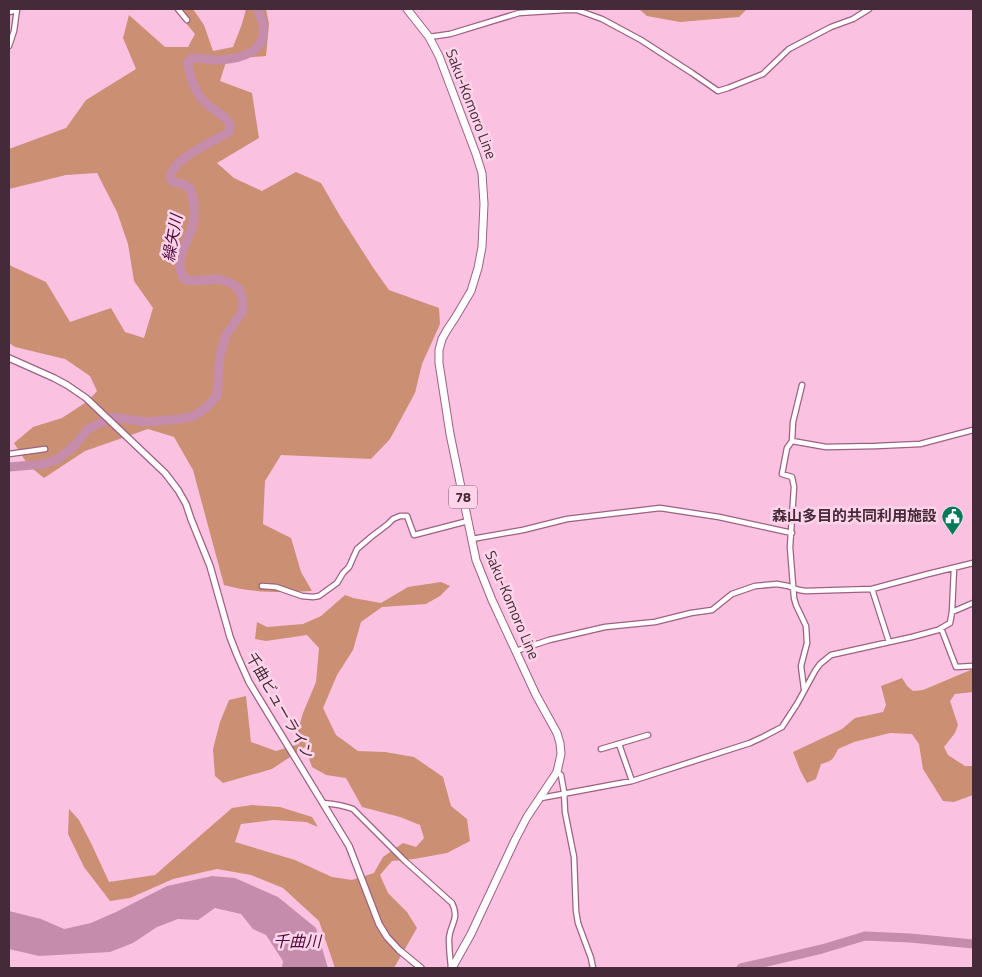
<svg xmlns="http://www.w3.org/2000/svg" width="982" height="977" font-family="'Titillium Web','Noto Sans JP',sans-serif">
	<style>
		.forest { fill: #cb8f74 }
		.water { fill: #c68cac }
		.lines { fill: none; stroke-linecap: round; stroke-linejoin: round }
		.river { stroke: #c68cac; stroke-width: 9 }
		.minor-casing { stroke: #9e6083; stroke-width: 7 }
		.tertiary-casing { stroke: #9e6083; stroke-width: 8 }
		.primary-casing { stroke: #9e6083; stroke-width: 9 }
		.minor { stroke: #fff; stroke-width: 4.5 }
		.tertiary { stroke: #fff; stroke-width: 5.5 }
		.primary { stroke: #fff; stroke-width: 7 }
		.labels { text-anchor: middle; stroke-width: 5; stroke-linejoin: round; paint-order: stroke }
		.shield { fill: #fed4ea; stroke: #7c5d6e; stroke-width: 1 }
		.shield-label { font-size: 14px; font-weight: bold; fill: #452a39 }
		.street-label { font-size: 15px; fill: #452a39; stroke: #fed4ea }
		.poi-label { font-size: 15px; font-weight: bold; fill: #452a39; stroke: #fed4ea; text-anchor: end }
		.water-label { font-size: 16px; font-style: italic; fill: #510b3a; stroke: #fed4ea }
	</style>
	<rect width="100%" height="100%" fill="#fac2e0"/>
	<path class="forest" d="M174 9H193L204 25 213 51 233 47 242 24 246 9H266L269 24 266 56 227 59 220 81 252 93 259 138 217 163 234 178 262 191 296 172 321 183 340 216 374 269 389 290 439 308 440 324 422 364 415 393 390 439 371 459 281 455 265 481 263 524 291 538 301 572 312 591C282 593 253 593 224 585L193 470 174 437 148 429 85 451 44 478 28 465 14 443 33 427 62 418 88 401 97 391 90 376 65 359 15 347 9 343V265L46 282 70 322 111 308 125 332 144 338 153 308 134 281 128 244 117 212 97 173 66 175 9 189V149L66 128 86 100 136 69 123 38 129 15 165 47H188L195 34Z
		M639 9H747L739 17 680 22 647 16Z
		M441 582 450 586 440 596 426 604 382 607 361 622 353 650 337 675 323 708 336 735 358 751 385 752 414 757 443 777 451 806 467 819 470 841 447 853 414 859 392 861 380 875 388 893 407 912 417 928 394 968H335L319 921 283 888 251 875 217 869 173 879 130 898 110 901 84 867 68 834 69 809 79 820 91 843 109 882 155 875 232 808 252 805 280 807 312 817 318 827 306 822 273 820 241 824 235 842 295 860 332 877 352 880 374 873 383 857 403 843 416 847 424 838 420 825 400 817 362 807 346 778 326 775 312 767 305 747 272 769 223 783 215 776 213 749 220 722 229 700 246 696 251 742 276 751 299 744 298 730 303 713 316 682 319 648 307 635 266 641 255 639 257 622 267 627 303 624 321 616 345 595 353 598 381 603 408 587Z
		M973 669V692L955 694 950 701 958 725 955 733 944 747 948 755 965 766H973V795L954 802 943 801 923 769 919 744 912 734 890 733 854 742 838 749C833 760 832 761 821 764L816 779 807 783 800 770 793 752 842 729 855 718 883 712 886 705 881 686 902 678 907 686 913 691 923 690Z"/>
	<path class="water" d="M212 876 235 878 278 897 316 928 328 968H282L283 961 266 935 253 929 241 914 215 908 198 920 178 919 157 927 133 943 110 952 39 956 9 949V911L41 919 64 929 91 923 116 912 167 886Z"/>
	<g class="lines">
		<path class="river" d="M9 467 45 464 58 459 75 445 88 429 113 417 146 422 180 419 194 416 208 406 217 396 220 355 226 335 242 312 243 301 239 289 231 283 218 279 191 281 183 278C174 258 188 243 193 224 195 212 194 200 190 188L183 184 173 182 170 177C173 158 213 142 229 132 230 128 231 125 228 121 222 113 207 107 201 98 194 88 189 74 188 62L192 58C201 58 210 60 219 60 242 59 268 51 263 24 262 19 259 14 258 9
			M741 968 822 949 865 936 910 938 973 944"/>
		<defs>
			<path id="minor" d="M178 9 187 20
				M9 12 17 10
				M429 37 450 34 519 13 565 10H577L602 19 641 40 692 73 718 91 728 88 763 74 789 49 831 27 853 19 869 9
				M9 46 14 31 17 9
				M802 385 793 422 792 441 787 448 782 474 792 477 794 487 790 547 794 598 796 605 806 626 807 643 801 666 804 689
				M792 441 826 447 876 446 920 444 973 430
				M9 454 45 449
				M472 539 523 530 567 519 660 508 719 517 792 533
				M262 586 276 587 302 596 313 597 319 596 337 583 343 573 349 567 357 549 371 537 388 524 393 519 400 516H407L414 535 468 521
				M872 589 889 642
				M952 612 973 603
				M941 628 956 667 973 666
				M516 651 549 640 605 627 655 622 691 613 712 610 732 594 755 586 777 584 788 586 799 590 806 591 872 589 928 574 973 563
				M619 744 632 781
				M601 749 648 735
				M557 772 561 775 564 792 565 812 574 857 576 911 578 923 591 958 593 968
				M541 798 632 781 750 743 763 737 782 727 797 704 815 671 820 664 831 655 912 637 938 630 950 623 952 612 954 568
				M323 803C334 804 343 805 353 809L405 861 452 903C460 919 450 924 449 939 449 948 450 958 451 967"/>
			<path id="tertiary" d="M9 358 54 378 67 385 86 398 165 473 178 490 186 504 191 519 210 566 230 637 237 655 249 682 349 846 379 924 387 937 399 950 421 968"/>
			<path id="primary" d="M407 9 429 37 439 56 476 154 482 173 484 204 482 247 478 268 471 291 455 318 447 330 442 339 439 350V363L450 434 476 560 492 600 536 695 557 733 560 743 561 754 557 772 527 817 515 840 471 934 452 968"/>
		</defs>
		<use href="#minor" class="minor-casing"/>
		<use href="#tertiary" class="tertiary-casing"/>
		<use href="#primary" class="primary-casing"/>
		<use href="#minor" class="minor"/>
		<use href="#tertiary" class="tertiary"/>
		<use href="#primary" class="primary"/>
	</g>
	<defs>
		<symbol id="civic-pin" viewBox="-11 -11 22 30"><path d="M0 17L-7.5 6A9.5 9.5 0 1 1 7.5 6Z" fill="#007a57" stroke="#fed4ea"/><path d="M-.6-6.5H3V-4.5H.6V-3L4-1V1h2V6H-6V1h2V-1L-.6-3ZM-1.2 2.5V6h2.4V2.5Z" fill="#fff"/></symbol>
	</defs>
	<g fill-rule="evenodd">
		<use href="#civic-pin" x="940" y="504" width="25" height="34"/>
	</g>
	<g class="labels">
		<rect class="shield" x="449" y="485.5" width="28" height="23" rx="4"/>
		<g class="shield-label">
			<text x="463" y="502">78</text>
		</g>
		<g class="street-label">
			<text transform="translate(471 104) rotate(69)" y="5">Saku-Komoro Line</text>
			<text transform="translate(512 605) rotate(67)" y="5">Saku-Komoro Line</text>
			<text transform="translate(280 706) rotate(60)" y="5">千曲ビューライン</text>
		</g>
		<g class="poi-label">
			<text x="937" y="521">森山多目的共同利用施設</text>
		</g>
		<g class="water-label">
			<text transform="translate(172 238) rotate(-80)" y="6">繰矢川</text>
			<text x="297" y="947">千曲川</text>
		</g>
	</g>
	<rect width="982" height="977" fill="none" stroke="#452a39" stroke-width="20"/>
</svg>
